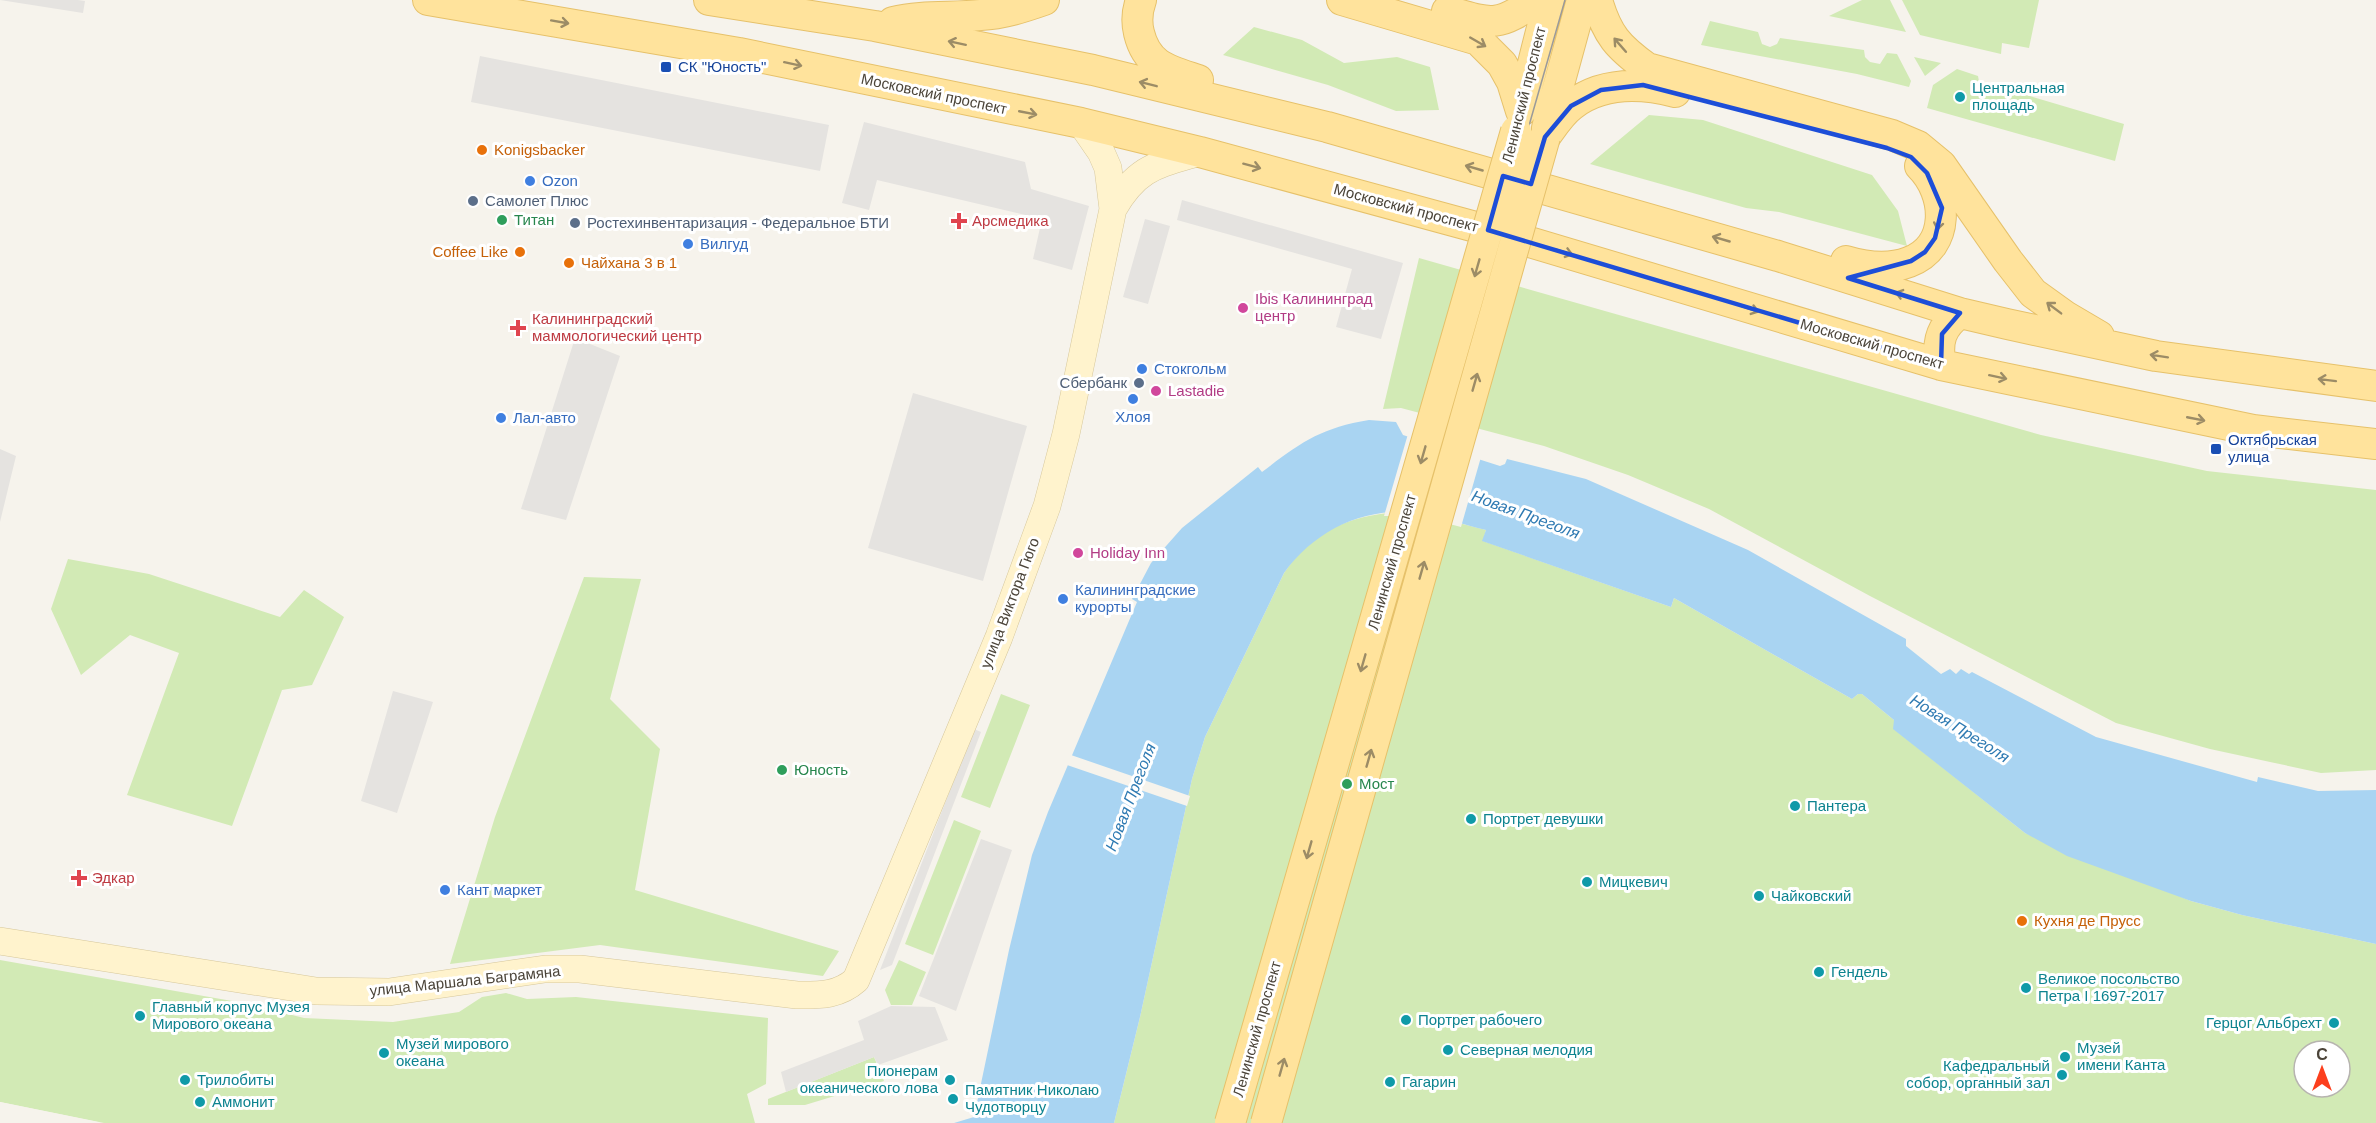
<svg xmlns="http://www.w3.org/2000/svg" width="2376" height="1123" font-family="Helvetica,sans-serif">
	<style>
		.green { fill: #d2eab5; fill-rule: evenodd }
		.parking { fill: #e5e3e0 }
		.water { fill: #a9d4f2 }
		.pier { fill: #f6f3ec }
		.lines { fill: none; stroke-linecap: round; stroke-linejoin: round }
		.secondary-casing { stroke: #d6c79b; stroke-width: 28 }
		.primary-casing { stroke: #e6c16a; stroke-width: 32 }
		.secondary { stroke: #fff3cd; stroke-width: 27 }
		.primary { stroke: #ffe39c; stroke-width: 30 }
		.tram { stroke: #9a9a9a; stroke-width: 1.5 }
		.primary-bridge-casing { stroke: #e6c16a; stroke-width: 32; stroke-linecap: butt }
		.primary-bridge { stroke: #ffe39c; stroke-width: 30 }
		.oneway { stroke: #9c8c66 }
		.marked { fill: none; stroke: #1d4ed8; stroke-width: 4.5; stroke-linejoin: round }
		.transit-dot { fill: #1a4fb4; stroke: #fff; stroke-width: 2 }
		.culture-dot { fill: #0f9aa8; stroke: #fff; stroke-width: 2 }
		.food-dot { fill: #e8710a; stroke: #fff; stroke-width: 2 }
		.shop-dot { fill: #3f7fe0; stroke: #fff; stroke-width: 2 }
		.service-dot { fill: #5c6f8a; stroke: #fff; stroke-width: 2 }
		.leisure-dot { fill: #2e9e5b; stroke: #fff; stroke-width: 2 }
		.health-dot { fill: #e0444e; stroke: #fff; stroke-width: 2 }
		.hotel-dot { fill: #d1479c; stroke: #fff; stroke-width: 2 }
		.labels { text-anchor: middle; stroke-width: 6; stroke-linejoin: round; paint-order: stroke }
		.transit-label { font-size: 15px; fill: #164399; stroke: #fff; text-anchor: start }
		.culture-label { font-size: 15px; fill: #0d838f; stroke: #fff; text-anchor: start }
		.street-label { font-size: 15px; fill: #4b4439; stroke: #fff }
		.food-label { font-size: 15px; fill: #c56008; stroke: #fff; text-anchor: start }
		.shop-label { font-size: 15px; fill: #366cbe; stroke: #fff; text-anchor: start }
		.service-label { font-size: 15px; fill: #4e5e75; stroke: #fff; text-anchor: start }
		.leisure-label { font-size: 15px; fill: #27864d; stroke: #fff; text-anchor: start }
		.health-label { font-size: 15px; fill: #be3a42; stroke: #fff; text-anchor: start }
		.hotel-label { font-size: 15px; fill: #b23c85; stroke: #fff; text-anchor: start }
		.water-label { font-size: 16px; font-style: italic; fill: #2e7ab2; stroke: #fff }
	</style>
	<rect width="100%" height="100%" fill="#f6f3ec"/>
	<path class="green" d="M1862 0H1890L1906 32 1829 16Z
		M1902 0H2039L2029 48 2002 43 2001 54 1920 35Z
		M1710 21 1758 32 1762 44 1770 47 1777 44 1780 38 1864 50 1865 57 1870 62 1880 64 1887 53 1897 54 1911 81 1909 87 1857 74 1701 45Z
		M1254 27 1302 40 1344 63 1397 57 1430 67 1439 110 1396 111 1328 85 1223 55Z
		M1914 57 1941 63 1925 76Z
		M1957 69 1978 76 1980 87C1989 93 1993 93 2003 88L2124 124 2115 161 1927 108 1933 85Z
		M1649 115 1703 120 1872 175 1898 211 1907 246 1779 212 1746 208 1590 164Z
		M1419 258 2041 435 2207 471 2376 490V770L2321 773 2210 749 2116 723 1870 596 1709 509 1628 475 1544 446 1401 408 1383 409Z
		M1397 512 1420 513 1486 530 1483 541 1671 607 1674 598 1852 699 1858 694H1862L1894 720V729L2025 833 2191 901 2242 915 2376 944V1123H1114L1140 1017 1192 779 1205 737 1284 573C1314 530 1346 517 1397 512ZM2304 1051H2340V1087H2304Z
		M68 559 149 574 280 617 304 590 344 617 312 685 282 690 232 826 127 795 179 653 130 635 81 675 51 609Z
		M584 577 641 579 610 699 660 749 635 890 839 951 823 976 600 945 450 964 495 817Z
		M1001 694 1030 705 990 808 961 797Z
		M954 820 981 831 933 955 905 944Z
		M0 960 249 1004 304 1018 393 1022 459 1012 482 997 506 993 527 999 576 997 768 1018 766 1084 747 1094 755 1123H104L0 1102Z
		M899 960 926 972 912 1005H891L885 990Z
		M874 1057 884 1081 805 1105H768V1099Z"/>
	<path class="parking" d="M0 0H78L85 1 83 13Z
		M480 56 829 125 820 171 471 102Z
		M864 122 1025 162 1031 189 1089 206 1072 270 1033 259 1042 219 877 180 869 210 842 203Z
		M1182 200 1403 263 1381 339 1336 327 1352 269 1177 220Z
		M1145 219 1170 226 1148 304 1123 297Z
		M575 338 620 356 566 520 521 509Z
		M913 393 1027 426 983 581 868 548Z
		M0 449 16 456 0 522Z
		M393 691 433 702 397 813 361 801Z
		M974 729 981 732 892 965 880 970Z
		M981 839 1012 850 956 1011 919 996Z
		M891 1006 935 1007 948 1040 878 1065 874 1057 786 1092 781 1072 864 1040 858 1021Z"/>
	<path class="water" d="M1369 420 1396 422 1403 435 1500 466 1505 464 1507 459 1586 479 1748 550 1906 639V646L1941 674 1950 669 1956 674 1961 669 1969 674 1972 672 2096 737 2257 782 2258 777 2318 791 2376 790V944L2242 915 2191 901 2067 856 2025 833 1893 729 1894 720 1862 694H1858L1852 699 1674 598 1671 607 1482 541 1486 530C1464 525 1441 516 1419 513 1365 506 1315 530 1284 573L1205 737 1192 779 1140 1017 1114 1123H954L974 1117 1009 950 1032 855 1048 812 1137 602 1132 599 1151 563 1182 528 1258 467 1262 472C1300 443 1320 428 1369 420Z"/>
	<path class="pier" d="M1408 434 1481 457 1461 527 1419 516H1384Z
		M1071 755 1190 796 1187 806 1067 765Z
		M0 1102 98 1122V1123H0Z"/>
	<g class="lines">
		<defs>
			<path id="secondary" d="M1113 209C1137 167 1157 165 1200 152
				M0 941 316 991 389 992 545 969H580L797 995C819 995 838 996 856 980L999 637 1047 506 1066 434 1113 209 1108 168 1101 152 1081 123"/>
			<path id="primary" d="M428 0 739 53 1081 123 1200 152 1516 238 1941 365 2253 430 2376 444
				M709 0 875 26 1093 70 1327 127 1778 256 1960 313 2007 324 2156 356 2376 386
				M1141 0C1137 11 1136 21 1139 33 1147 66 1168 70 1198 80
				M1342 0 1478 40 1502 64 1512 82 1521 111
				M1597 0C1607 35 1618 47 1647 68L1892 135 1918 146 1941 165 2008 261 2033 293 2065 316 2099 336
				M1447 11C1489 23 1498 29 1535 0
				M893 22C922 15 951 18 981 15 1003 14 1024 7 1044 0
				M1521 111 1549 0
				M1547 128 1582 0
				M1545 137C1553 126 1561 113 1572 105 1602 82 1640 83 1675 92
				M1846 261C1866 267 1888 270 1909 262 1951 246 1948 194 1920 166
				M1941 365C1936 342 1941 326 1960 313"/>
		</defs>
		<use href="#secondary" class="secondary-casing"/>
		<use href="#primary" class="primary-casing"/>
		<use href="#secondary" class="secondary"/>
		<use href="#primary" class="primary"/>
		<path class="tram" d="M1243 1123 1565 0"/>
		<defs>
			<path id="primary-bridge" d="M1230 1123 1516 131
				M1266 1123 1545 137"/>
		</defs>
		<use href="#primary-bridge" class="primary-bridge-casing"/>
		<use href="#primary-bridge" class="primary-bridge"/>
	</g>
	<defs><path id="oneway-shaft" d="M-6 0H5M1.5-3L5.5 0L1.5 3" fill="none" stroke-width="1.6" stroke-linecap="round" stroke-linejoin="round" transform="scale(1.5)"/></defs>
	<g class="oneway">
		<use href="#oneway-shaft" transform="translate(560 22) rotate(10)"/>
		<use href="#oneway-shaft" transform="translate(1478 42) rotate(30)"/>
		<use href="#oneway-shaft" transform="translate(957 43) rotate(-168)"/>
		<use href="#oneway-shaft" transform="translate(1620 45) rotate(-131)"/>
		<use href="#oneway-shaft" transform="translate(793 64) rotate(12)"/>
		<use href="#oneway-shaft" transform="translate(1148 84) rotate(-166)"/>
		<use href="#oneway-shaft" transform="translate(1028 113) rotate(11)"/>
		<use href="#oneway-shaft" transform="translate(1252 166) rotate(15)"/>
		<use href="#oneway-shaft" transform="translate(1474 168) rotate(-164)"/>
		<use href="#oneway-shaft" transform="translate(1939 221) rotate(100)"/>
		<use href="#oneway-shaft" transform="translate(1721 239) rotate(-164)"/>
		<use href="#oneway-shaft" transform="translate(1564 252) rotate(17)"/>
		<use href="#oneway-shaft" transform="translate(1477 268) rotate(106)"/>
		<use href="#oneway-shaft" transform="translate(1904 295) rotate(-163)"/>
		<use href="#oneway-shaft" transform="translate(2054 308) rotate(-143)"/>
		<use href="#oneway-shaft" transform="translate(1750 309) rotate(18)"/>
		<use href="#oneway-shaft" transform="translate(2159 356) rotate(-171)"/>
		<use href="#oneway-shaft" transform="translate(1998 377) rotate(12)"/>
		<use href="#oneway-shaft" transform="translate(2327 380) rotate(-173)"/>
		<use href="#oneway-shaft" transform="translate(1475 382) rotate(-74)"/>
		<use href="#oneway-shaft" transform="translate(2196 419) rotate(11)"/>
		<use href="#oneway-shaft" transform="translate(1423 455) rotate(106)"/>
		<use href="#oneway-shaft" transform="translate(1422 570) rotate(-74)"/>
		<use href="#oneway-shaft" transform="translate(1363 663) rotate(106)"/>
		<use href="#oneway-shaft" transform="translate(1369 758) rotate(-74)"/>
		<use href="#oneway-shaft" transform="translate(1309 850) rotate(106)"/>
		<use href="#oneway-shaft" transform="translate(1282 1067) rotate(-74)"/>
	</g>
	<path class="marked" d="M1643 85 1887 148 1911 157 1927 173 1942 208 1935 238 1925 252 1911 261 1848 278 1960 313 1942 334 1941 365 1488 230 1503 176 1531 184 1545 137 1571 106 1601 90Z"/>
	<g class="transit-dot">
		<rect x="660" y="61" width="12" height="12" rx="3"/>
		<rect x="2210" y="443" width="12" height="12" rx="3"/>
	</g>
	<g class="culture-dot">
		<circle cx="1960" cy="97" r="6"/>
		<circle cx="1795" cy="806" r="6"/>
		<circle cx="1471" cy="819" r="6"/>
		<circle cx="1587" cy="882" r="6"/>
		<circle cx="1759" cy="896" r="6"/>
		<circle cx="1819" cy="972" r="6"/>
		<circle cx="2026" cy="988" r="6"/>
		<circle cx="140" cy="1016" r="6"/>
		<circle cx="1406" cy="1020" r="6"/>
		<circle cx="2334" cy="1023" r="6"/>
		<circle cx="1448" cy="1050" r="6"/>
		<circle cx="384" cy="1053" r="6"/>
		<circle cx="2065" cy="1057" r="6"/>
		<circle cx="2062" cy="1075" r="6"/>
		<circle cx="185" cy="1080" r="6"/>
		<circle cx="950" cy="1080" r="6"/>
		<circle cx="1390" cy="1082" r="6"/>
		<circle cx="953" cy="1099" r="6"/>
		<circle cx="200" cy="1102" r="6"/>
	</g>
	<g class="food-dot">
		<circle cx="482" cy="150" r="6"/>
		<circle cx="520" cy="252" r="6"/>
		<circle cx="569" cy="263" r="6"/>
		<circle cx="2022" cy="921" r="6"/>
	</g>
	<g class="shop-dot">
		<circle cx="530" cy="181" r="6"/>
		<circle cx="688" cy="244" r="6"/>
		<circle cx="1142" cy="369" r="6"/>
		<circle cx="1133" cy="399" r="6"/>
		<circle cx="501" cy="418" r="6"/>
		<circle cx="1063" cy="599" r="6"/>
		<circle cx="445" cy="890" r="6"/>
	</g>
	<g class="service-dot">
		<circle cx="473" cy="201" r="6"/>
		<circle cx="575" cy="223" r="6"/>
		<circle cx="1139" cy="383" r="6"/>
	</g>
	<g class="leisure-dot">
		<circle cx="502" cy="220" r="6"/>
		<circle cx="782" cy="770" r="6"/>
		<circle cx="1347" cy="784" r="6"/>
	</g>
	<g class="health-dot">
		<path d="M956 212h6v6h6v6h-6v6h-6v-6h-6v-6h6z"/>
		<path d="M515 319h6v6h6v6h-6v6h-6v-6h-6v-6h6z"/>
		<path d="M76 869h6v6h6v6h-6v6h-6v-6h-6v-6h6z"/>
	</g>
	<g class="hotel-dot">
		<circle cx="1243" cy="308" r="6"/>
		<circle cx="1156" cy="391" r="6"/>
		<circle cx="1078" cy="553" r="6"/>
	</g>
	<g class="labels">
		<g class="transit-label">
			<text x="678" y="72">СК "Юность"</text>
			<text x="2228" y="445">Октябрьская<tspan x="2228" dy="17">улица</tspan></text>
		</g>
		<g class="culture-label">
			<text x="1972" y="93">Центральная<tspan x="1972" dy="17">площадь</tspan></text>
			<text x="1807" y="811">Пантера</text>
			<text x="1483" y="824">Портрет девушки</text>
			<text x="1599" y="887">Мицкевич</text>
			<text x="1771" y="901">Чайковский</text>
			<text x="1831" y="977">Гендель</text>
			<text x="2038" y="984">Великое посольство<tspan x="2038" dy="17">Петра I 1697-2017</tspan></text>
			<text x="152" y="1012">Главный корпус Музея<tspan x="152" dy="17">Мирового океана</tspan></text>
			<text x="1418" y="1025">Портрет рабочего</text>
			<text x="2322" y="1028" text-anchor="end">Герцог Альбрехт</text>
			<text x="396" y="1049">Музей мирового<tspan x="396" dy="17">океана</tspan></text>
			<text x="2077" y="1053">Музей<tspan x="2077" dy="17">имени Канта</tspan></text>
			<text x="1460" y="1055">Северная мелодия</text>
			<text x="2050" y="1071" text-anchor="end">Кафедральный<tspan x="2050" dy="17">собор, органный зал</tspan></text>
			<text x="938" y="1076" text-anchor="end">Пионерам<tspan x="938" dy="17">океанического лова</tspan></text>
			<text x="197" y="1085">Трилобиты</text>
			<text x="1402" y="1087">Гагарин</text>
			<text x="965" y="1095">Памятник Николаю<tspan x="965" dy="17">Чудотворцу</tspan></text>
			<text x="212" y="1107">Аммонит</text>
		</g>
		<g class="street-label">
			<text transform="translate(934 94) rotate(12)" y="5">Московский проспект</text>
			<text transform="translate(1524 95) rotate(-76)" y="5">Ленинский проспект</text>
			<text transform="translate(1406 208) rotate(15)" y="5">Московский проспект</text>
			<text transform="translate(1872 344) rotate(16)" y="5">Московский проспект</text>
			<text transform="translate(1392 562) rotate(-74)" y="5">Ленинский проспект</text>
			<text transform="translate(1010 603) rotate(-69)" y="5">улица Виктора Гюго</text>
			<text transform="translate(465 981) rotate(-6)" y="5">улица Маршала Баграмяна</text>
			<text transform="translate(1257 1029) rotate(-74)" y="5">Ленинский проспект</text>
		</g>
		<g class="food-label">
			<text x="494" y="155">Konigsbacker</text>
			<text x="508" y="257" text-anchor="end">Coffee Like</text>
			<text x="581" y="268">Чайхана 3 в 1</text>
			<text x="2034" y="926">Кухня де Прусс</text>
		</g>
		<g class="shop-label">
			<text x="542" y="186">Ozon</text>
			<text x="700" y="249">Вилгуд</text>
			<text x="1154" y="374">Стокгольм</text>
			<text x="1133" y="422" text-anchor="middle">Хлоя</text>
			<text x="513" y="423">Лал-авто</text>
			<text x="1075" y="595">Калининградские<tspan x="1075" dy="17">курорты</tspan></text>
			<text x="457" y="895">Кант маркет</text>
		</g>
		<g class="service-label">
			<text x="485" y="206">Самолет Плюс</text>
			<text x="587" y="228">Ростехинвентаризация - Федеральное БТИ</text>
			<text x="1127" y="388" text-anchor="end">Сбербанк</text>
		</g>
		<g class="leisure-label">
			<text x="514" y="225">Титан</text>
			<text x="794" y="775">Юность</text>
			<text x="1359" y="789">Мост</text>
		</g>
		<g class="health-label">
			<text x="972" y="226">Арсмедика</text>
			<text x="532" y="324">Калининградский<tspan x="532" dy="17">маммологический центр</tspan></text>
			<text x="92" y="883">Эдкар</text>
		</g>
		<g class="hotel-label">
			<text x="1255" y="304">Ibis Калининград<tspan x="1255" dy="17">центр</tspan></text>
			<text x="1168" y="396">Lastadie</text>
			<text x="1090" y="558">Holiday Inn</text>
		</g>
		<g class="water-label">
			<text transform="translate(1526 514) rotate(20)" y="6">Новая Преголя</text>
			<text transform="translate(1960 728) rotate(32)" y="6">Новая Преголя</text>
			<text transform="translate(1130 797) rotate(-69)" y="6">Новая Преголя</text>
		</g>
	</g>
	<g transform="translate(2322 1069)"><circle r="28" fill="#ffffff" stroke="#b7b4b0" stroke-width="1.5"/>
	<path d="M0-4.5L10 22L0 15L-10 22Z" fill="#fc3f1d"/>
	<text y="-9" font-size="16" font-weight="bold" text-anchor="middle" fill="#4b4439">С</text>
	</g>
</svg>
